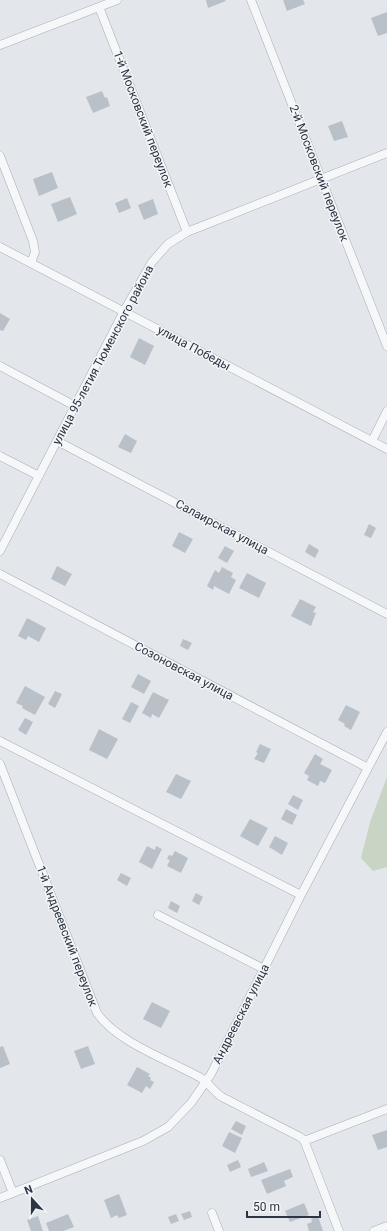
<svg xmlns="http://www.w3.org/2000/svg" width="387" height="1231" font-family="Roboto,sans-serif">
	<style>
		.green { fill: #c9d5c4 }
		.building { fill: #bac0c8 }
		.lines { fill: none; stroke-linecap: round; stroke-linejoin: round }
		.minor-casing { stroke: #a8adb5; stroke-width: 9 }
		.minor { stroke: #f6f7f9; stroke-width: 8 }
		.labels { text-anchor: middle; stroke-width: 3; stroke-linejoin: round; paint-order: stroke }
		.street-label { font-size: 12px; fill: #2b3543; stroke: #f3f5f8 }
	</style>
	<rect width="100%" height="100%" fill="#e3e6eb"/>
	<path class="green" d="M387 777V867L373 871 361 858 370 822Z"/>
	<path class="building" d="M206 0H225L226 1 208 8Z
		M283 0H303L305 4 287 11Z
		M387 12V33L378 36 371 18Z
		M102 91 105 98 107 97 110 106 93 113 86 97Z
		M342 121 348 137 334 141 328 126Z
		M52 172 58 188 39 196 33 179Z
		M70 197 77 214 58 222 51 204Z
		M127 198 131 208 119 213 115 203Z
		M153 199 158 214 144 220 138 205Z
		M0 313 10 319 3 331 0 330Z
		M139 338 154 346 145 365 130 357Z
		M125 434 137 441 131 453 118 447Z
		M369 524 376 528 371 538 364 535Z
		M179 532 193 539 185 553 172 546Z
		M309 544 319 550 315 558 305 552Z
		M225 546 234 551 227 563 218 558Z
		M57 566 72 574 65 586 51 579Z
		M222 567 233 573 231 577 236 580 229 594 214 586 213 590 207 586 215 570 219 573Z
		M247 573 266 583 259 598 239 588Z
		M300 599 316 607 313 612 316 613 311 626 291 616Z
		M27 618 46 628 39 642 28 636 26 640 18 636Z
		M183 639 192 643 188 650 180 646Z
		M138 674 151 681 144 694 131 687Z
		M25 686 45 697 35 715 22 708 23 706 16 703Z
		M55 691 62 694 55 708 48 704Z
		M153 692 169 700 159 718 152 714 151 718 142 713Z
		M131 702 139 706 130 723 122 719Z
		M346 705 360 712 351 730 344 726 345 724 338 720Z
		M25 718 33 722 26 735 18 730Z
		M99 729 118 739 107 759 89 750Z
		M260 744 271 749 264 763 254 759 258 753 256 752Z
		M315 754 323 759 320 764 332 770 325 783 320 781 318 786 307 780 309 776 304 773Z
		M176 774 191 781 181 799 166 792Z
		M293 795 303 800 298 810 288 804Z
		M286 809 297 815 292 825 281 819Z
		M250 819 268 828 258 846 240 836Z
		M275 836 288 843 282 855 269 847Z
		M147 846 155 850 156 846 162 849 152 869 139 862Z
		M175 851 188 858 181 873 167 866 170 860 167 859 169 855 172 856Z
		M121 873 131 878 127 886 117 880Z
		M196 893 203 897 199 905 192 901Z
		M171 901 180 906 177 913 168 908Z
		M152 1002 170 1011 161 1028 143 1019Z
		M3 1046 10 1064 0 1068V1047Z
		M88 1046 95 1064 81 1069 74 1051Z
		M137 1067 150 1074 148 1076 151 1078 150 1080 154 1082 150 1089 146 1086 142 1093 127 1085Z
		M236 1121 246 1126 242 1135 231 1129Z
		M387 1130V1147L378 1150 372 1135Z
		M229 1132 242 1138 235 1153 222 1146Z
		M238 1160 241 1167 230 1172 227 1165Z
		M264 1162 268 1171 251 1177 248 1169Z
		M290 1169 293 1177 284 1181 286 1186 267 1194 261 1180Z
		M119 1194 127 1215 119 1218 117 1215 111 1218 104 1200Z
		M304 1203 309 1215 290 1222 285 1211Z
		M190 1211 192 1217 184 1220 181 1214Z
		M68 1214 74 1227 63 1231H49L46 1223Z
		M176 1214 179 1221 171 1224 168 1217Z
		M38 1216 43 1231H31L27 1220Z
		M318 1216 323 1231H309L307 1224 312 1222 311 1219Z"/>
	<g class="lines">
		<defs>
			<path id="minor" d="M251 0 387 346
				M99 7 187 232
				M0 45 117 0
				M0 156 33 241 35 252 31 263
				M0 247 387 449
				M0 366 75 406
				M57 441 387 614
				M372 441 387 411
				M0 456 39 476
				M0 551 124 311 152 262 168 244 187 232 387 153
				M0 574 368 768
				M0 741 301 895
				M0 764 97 1013C118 1043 169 1060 201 1078 209 1083 214 1092 222 1097L300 1137 304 1140 339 1231
				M158 915 264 969
				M304 1141 387 1109
				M0 1160 13 1193
				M0 1198 143 1141 168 1127 191 1103 211 1074 301 895 387 732
				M212 1213 219 1231
				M374 1231 387 1226"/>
		</defs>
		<use href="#minor" class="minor-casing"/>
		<use href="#minor" class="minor"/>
	</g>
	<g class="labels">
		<g class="street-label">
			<text transform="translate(143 119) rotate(69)" y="4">1-й Московский переулок</text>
			<text transform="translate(319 173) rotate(69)" y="4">2-й Московский переулок</text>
			<text transform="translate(194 348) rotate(28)" y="4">улица Победы</text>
			<text transform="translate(103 355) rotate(-62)" y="4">улица 95-летия Тюменского района</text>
			<text transform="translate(222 527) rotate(28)" y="4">Салаирская улица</text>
			<text transform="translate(184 671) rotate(28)" y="4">Созоновская улица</text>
			<text transform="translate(67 936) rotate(69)" y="4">1-й Андреевский переулок</text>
			<text transform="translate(241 1014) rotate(-63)" y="4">Андреевская улица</text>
		</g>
	</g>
	<g transform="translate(32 1199) rotate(339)" stroke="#f3f5f8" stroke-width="3" paint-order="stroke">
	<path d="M0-3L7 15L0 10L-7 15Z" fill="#2b3543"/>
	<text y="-6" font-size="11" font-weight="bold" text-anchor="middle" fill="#2b3543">N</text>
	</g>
	<path d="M247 1211v6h73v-6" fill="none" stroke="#2b3543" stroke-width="2"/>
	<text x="253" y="1211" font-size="12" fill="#2b3543" stroke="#f3f5f8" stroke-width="3" paint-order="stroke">50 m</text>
</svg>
